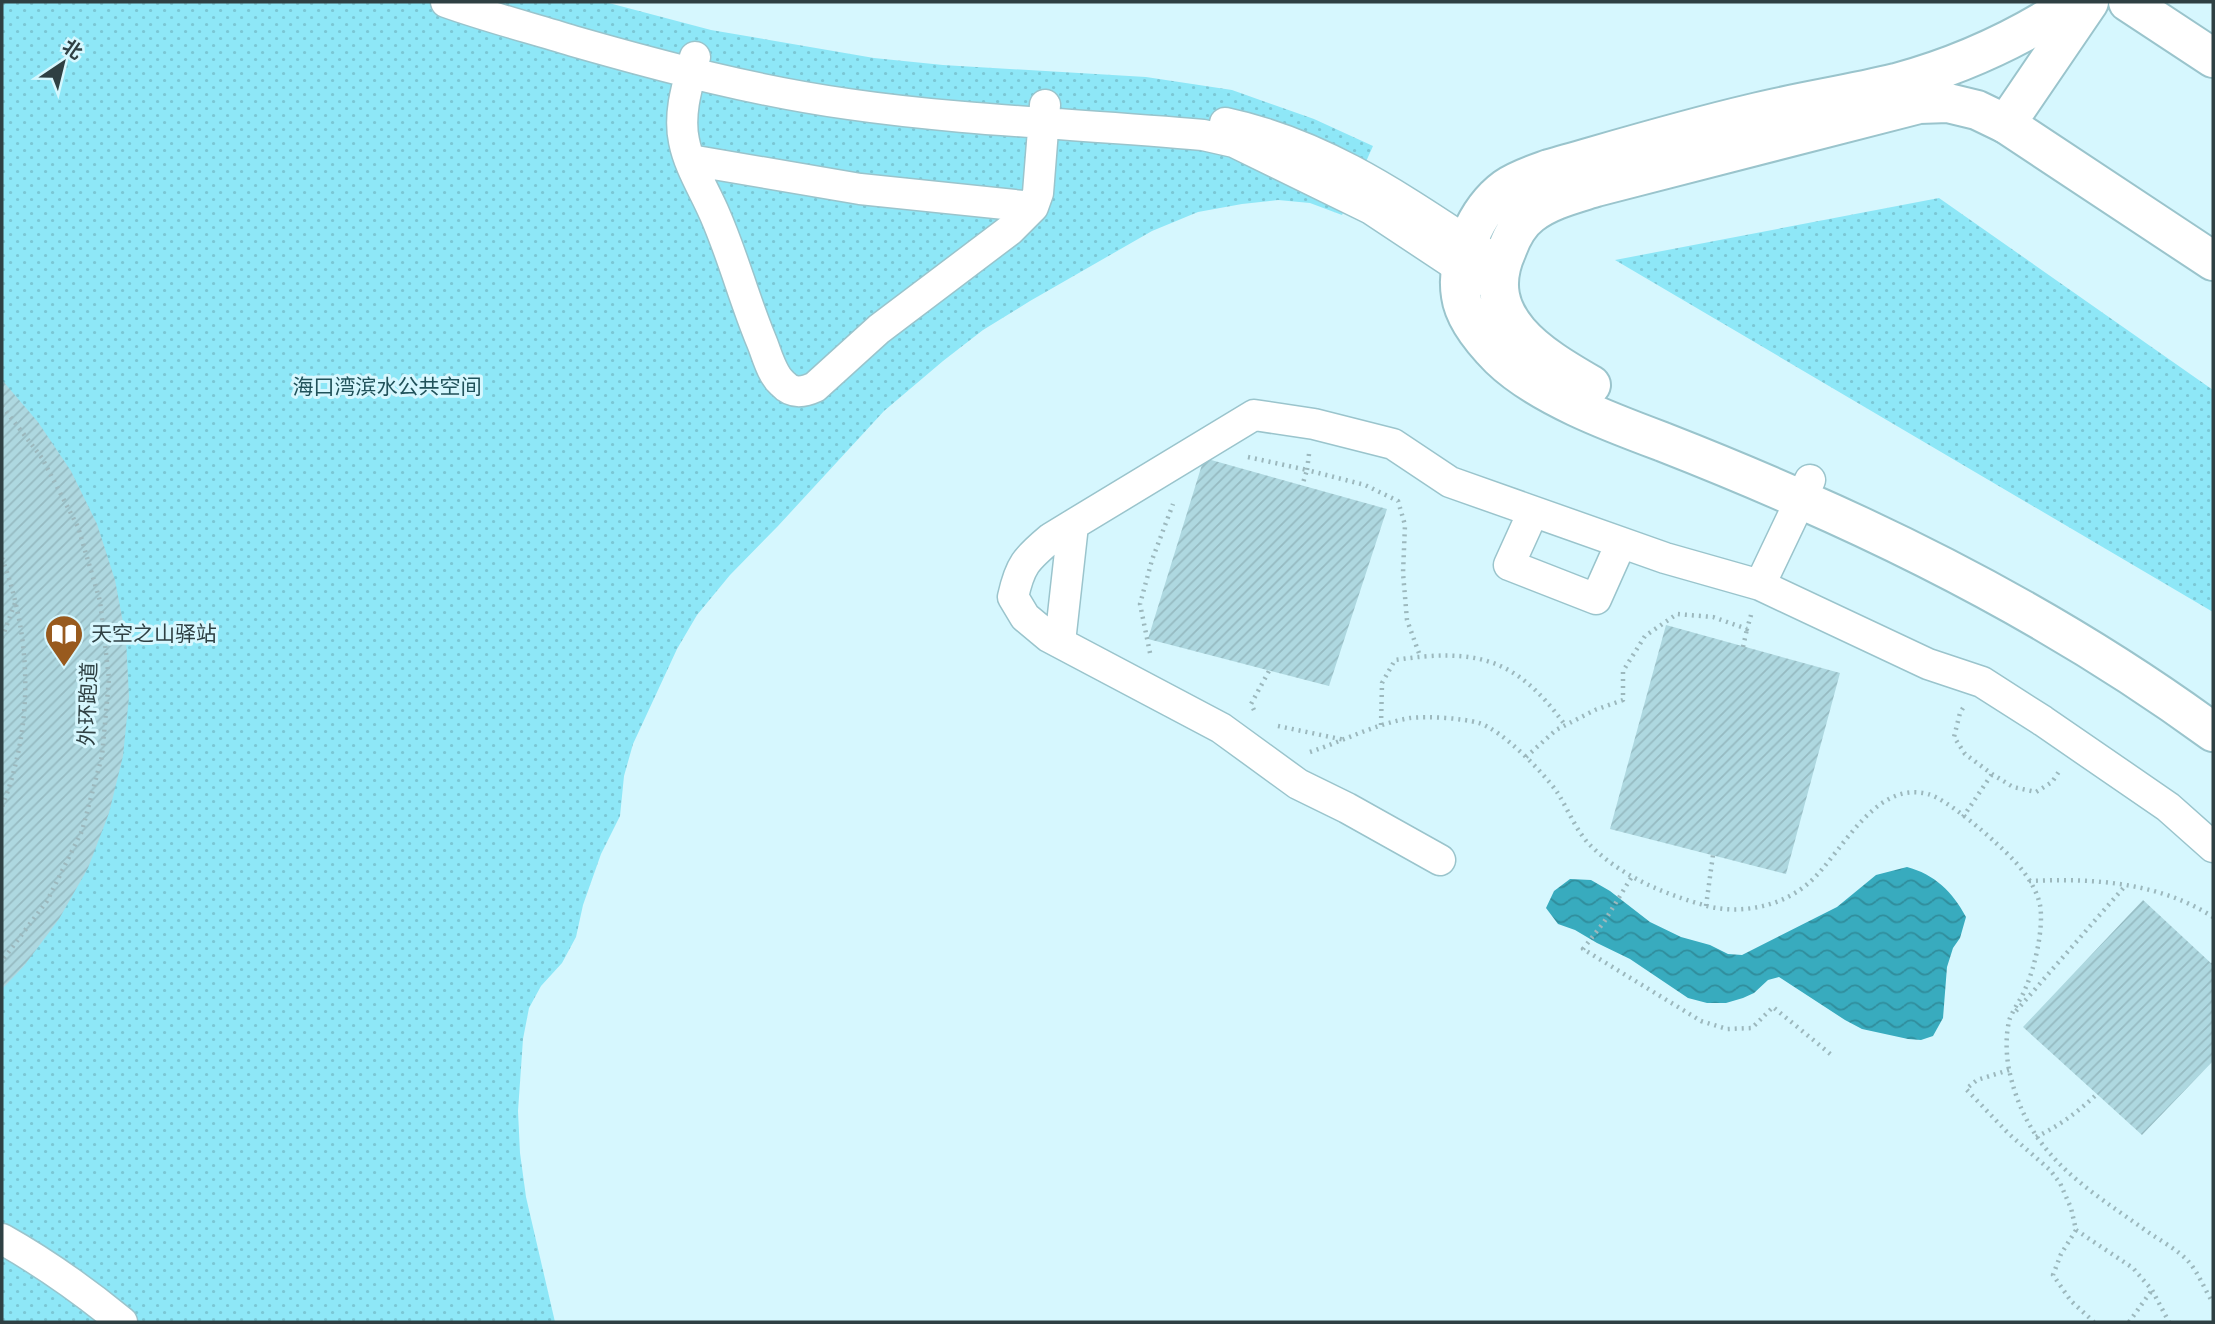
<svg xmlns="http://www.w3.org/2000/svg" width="2215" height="1324" font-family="'Golos Text','Noto Sans SC',sans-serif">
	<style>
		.park { fill: url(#park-dots) }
		.water { fill: url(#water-waves) }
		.building { fill: url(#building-hatch) }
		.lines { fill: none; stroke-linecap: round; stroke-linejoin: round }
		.street-casing { stroke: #9ac4cc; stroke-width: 33 }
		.secondary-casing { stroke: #9ac4cc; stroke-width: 42 }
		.primary-casing { stroke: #9ac4cc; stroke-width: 42 }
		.path { stroke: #9cb8bd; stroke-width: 4.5; stroke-dasharray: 2 5; stroke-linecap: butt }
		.street { stroke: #fff; stroke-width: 30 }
		.secondary { stroke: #fff; stroke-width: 38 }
		.primary { stroke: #fff; stroke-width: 38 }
		.labels { text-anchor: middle; stroke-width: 6; stroke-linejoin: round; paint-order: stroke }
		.park-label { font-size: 21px; fill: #21525a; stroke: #d6f7fe }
		.poi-label { font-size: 21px; fill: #2f4043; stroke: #d6f7fe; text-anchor: start }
		.street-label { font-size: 21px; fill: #2f4043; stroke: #d6f7fe }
	</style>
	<defs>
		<pattern id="park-dots" width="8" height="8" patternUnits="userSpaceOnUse" patternTransform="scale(1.75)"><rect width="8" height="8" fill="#8ee7f7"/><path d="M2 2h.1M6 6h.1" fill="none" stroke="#7bc7d5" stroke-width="1.8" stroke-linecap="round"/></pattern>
		<pattern id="water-waves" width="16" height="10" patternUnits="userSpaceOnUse" patternTransform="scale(1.75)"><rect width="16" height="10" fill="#38abbe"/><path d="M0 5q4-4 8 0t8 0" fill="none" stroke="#308d9c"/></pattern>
		<pattern id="building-hatch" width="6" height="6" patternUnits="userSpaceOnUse" patternTransform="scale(1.75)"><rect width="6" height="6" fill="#aed8e0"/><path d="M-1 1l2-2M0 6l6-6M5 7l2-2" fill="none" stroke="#96bac1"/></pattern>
	</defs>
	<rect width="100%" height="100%" fill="#d6f7fe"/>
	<path class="park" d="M2 2H605L711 30 874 58 943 65 1146 77 1232 90 1314 119 1373 146 1342 215 1310 203 1278 200 1242 204 1198 212 1152 231 1030 301 983 330 943 361 884 411 778 526 730 575 697 615 677 649 633 744 624 776 620 816 601 854 583 905 576 937 562 963 541 986 529 1008 523 1039 518 1111 520 1153 526 1197 555 1322H2Z
		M1939 198 2213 390V612L1615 260Z"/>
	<path class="water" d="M1907 867C1934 874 1953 892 1966 917L1960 938 1953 948 1947 967 1943 1018 1933 1036 1921 1040 1908 1039 1862 1029 1845 1020 1779 977 1768 980 1754 993 1743 998 1726 1003H1707L1688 998 1630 959 1597 943 1575 930 1558 924 1546 908 1554 891 1570 879 1591 880 1610 891 1650 922 1681 937 1710 945 1728 954 1742 955 1837 907 1876 875Z"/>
	<path class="building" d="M2 380 38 422 71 471 97 524 115 580 126 638 129 697 123 756 109 813 88 868 59 919 24 966 2 989Z
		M1204 458 1387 509 1329 686 1148 639Z
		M1666 625 1840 673 1786 874 1610 829Z
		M2143 900 2213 965V1061L2142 1135 2023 1027Z"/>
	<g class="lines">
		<defs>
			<path id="street" d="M446 2C488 17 531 28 573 41 664 67 755 91 848 104 965 121 1084 124 1203 135L1234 142 1371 209 1478 280
				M695 57C688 83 678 113 684 141 689 167 705 191 715 215 733 256 744 299 761 340 767 354 771 373 782 383 792 394 802 393 815 387L879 329 1010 230 1033 207 1038 193 1045 105
				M1225 123C1325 144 1402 199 1486 254
				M690 160 860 189 1033 207
				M1533 512 1509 565 1596 599 1621 543
				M1760 585 1810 480
				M1060 642 1073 525
				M1440 860 1347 808 1298 784 1221 728 1049 637 1025 617 1013 597C1020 565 1026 559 1051 538L1254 415 1314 424 1393 444 1450 482 1665 558 1760 585 1928 664 1982 682 2043 721 2168 807 2213 847
				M2 1239C45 1263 84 1291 122 1322"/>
			<path id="secondary" d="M2074 2C2020 38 1959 66 1896 83 1847 95 1798 102 1750 114 1682 130 1616 150 1549 169 1535 174 1519 179 1506 188 1476 210 1455 259 1461 296 1464 318 1485 343 1500 358 1539 396 1612 423 1663 442 1709 460 1755 479 1800 499 1944 562 2086 639 2213 732
				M1591 385C1541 356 1476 318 1507 250 1512 236 1519 223 1531 214 1549 200 1574 194 1596 187L1919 104 1948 103 1977 110 2006 124"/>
			<path id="primary" d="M2089 2 2006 124 2213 261
				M2128 2 2213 58"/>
		</defs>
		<use href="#street" class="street-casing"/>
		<use href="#secondary" class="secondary-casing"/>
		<use href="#primary" class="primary-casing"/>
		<path class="path" d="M2 406 42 458 78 527 100 601 109 679 102 756 82 831 47 901 2 961
			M1309 454 1307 470 1365 485 1398 501 1405 525 1403 573 1407 620 1420 656
			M1248 457 1307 470 1302 486
			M2 558C32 639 34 725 2 807
			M2 638 15 603
			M1743 647 1747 629
			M1150 653 1140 604 1152 560 1173 504
			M1963 708 1960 713 1954 737 1965 754 1992 774 2013 787 2036 792 2052 782 2060 770
			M1254 710 1251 704 1269 671
			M1381 725 1382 683 1395 660C1475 648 1516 657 1565 725
			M1278 726 1345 740
			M1310 752C1343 741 1375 724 1410 718 1427 716 1462 718 1479 723 1502 730 1543 772 1557 792 1568 809 1576 831 1590 845 1622 877 1664 894 1707 906 1742 915 1784 906 1811 881 1843 851 1875 780 1928 794 1946 799 1982 830 1996 843 2014 859 2035 881 2040 905 2044 927 2035 967 2026 987 2022 998 2014 1008 2010 1018 2005 1034 2006 1058 2010 1074 2029 1156 2085 1187 2148 1232 2161 1241 2178 1250 2188 1261 2198 1272 2205 1290 2213 1303
			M1526 757 1556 730 1595 710 1623 700V671L1645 636 1677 614 1713 617 1747 629 1751 615
			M1963 817 1992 774
			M1631 878 1604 922 1583 949 1701 1021 1727 1029 1752 1028 1773 1007 1834 1057
			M2029 881C2092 878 2159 882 2213 917
			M1706 906 1713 855
			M2212 965 2213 964
			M2016 1011 2125 886
			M2009 1070 1977 1080 1966 1089 2009 1134 2050 1170 2060 1183 2071 1208 2076 1230 2061 1254 2053 1275 2071 1301 2094 1322
			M2036 1137C2059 1126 2078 1112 2097 1094
			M2076 1230 2133 1268 2152 1290 2169 1322
			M2129 1322 2152 1290"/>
		<use href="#street" class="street"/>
		<use href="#secondary" class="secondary"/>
		<use href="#primary" class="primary"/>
	</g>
	<defs>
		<symbol id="library-pin" viewBox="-11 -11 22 30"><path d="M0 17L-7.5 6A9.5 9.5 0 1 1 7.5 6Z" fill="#985a1e" stroke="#d6f7fe"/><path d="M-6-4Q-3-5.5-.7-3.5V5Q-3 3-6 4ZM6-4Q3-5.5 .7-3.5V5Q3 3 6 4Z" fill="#fff"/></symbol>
	</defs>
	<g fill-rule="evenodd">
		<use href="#library-pin" x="42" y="612" width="44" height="60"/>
	</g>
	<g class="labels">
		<g class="park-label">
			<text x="387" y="394">海口湾滨水公共空间</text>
		</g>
		<g class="poi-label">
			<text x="91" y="641">天空之山驿站</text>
		</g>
		<g class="street-label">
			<text transform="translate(88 704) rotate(-88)" y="7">外环跑道</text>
		</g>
	</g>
	<rect width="2215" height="1324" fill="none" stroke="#2f4043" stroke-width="7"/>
	<g transform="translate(63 63) rotate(35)" stroke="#d6f7fe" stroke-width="5" paint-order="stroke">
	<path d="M0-5L12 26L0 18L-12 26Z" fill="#2f4043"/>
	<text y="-10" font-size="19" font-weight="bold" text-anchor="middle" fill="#2f4043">北</text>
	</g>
</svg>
